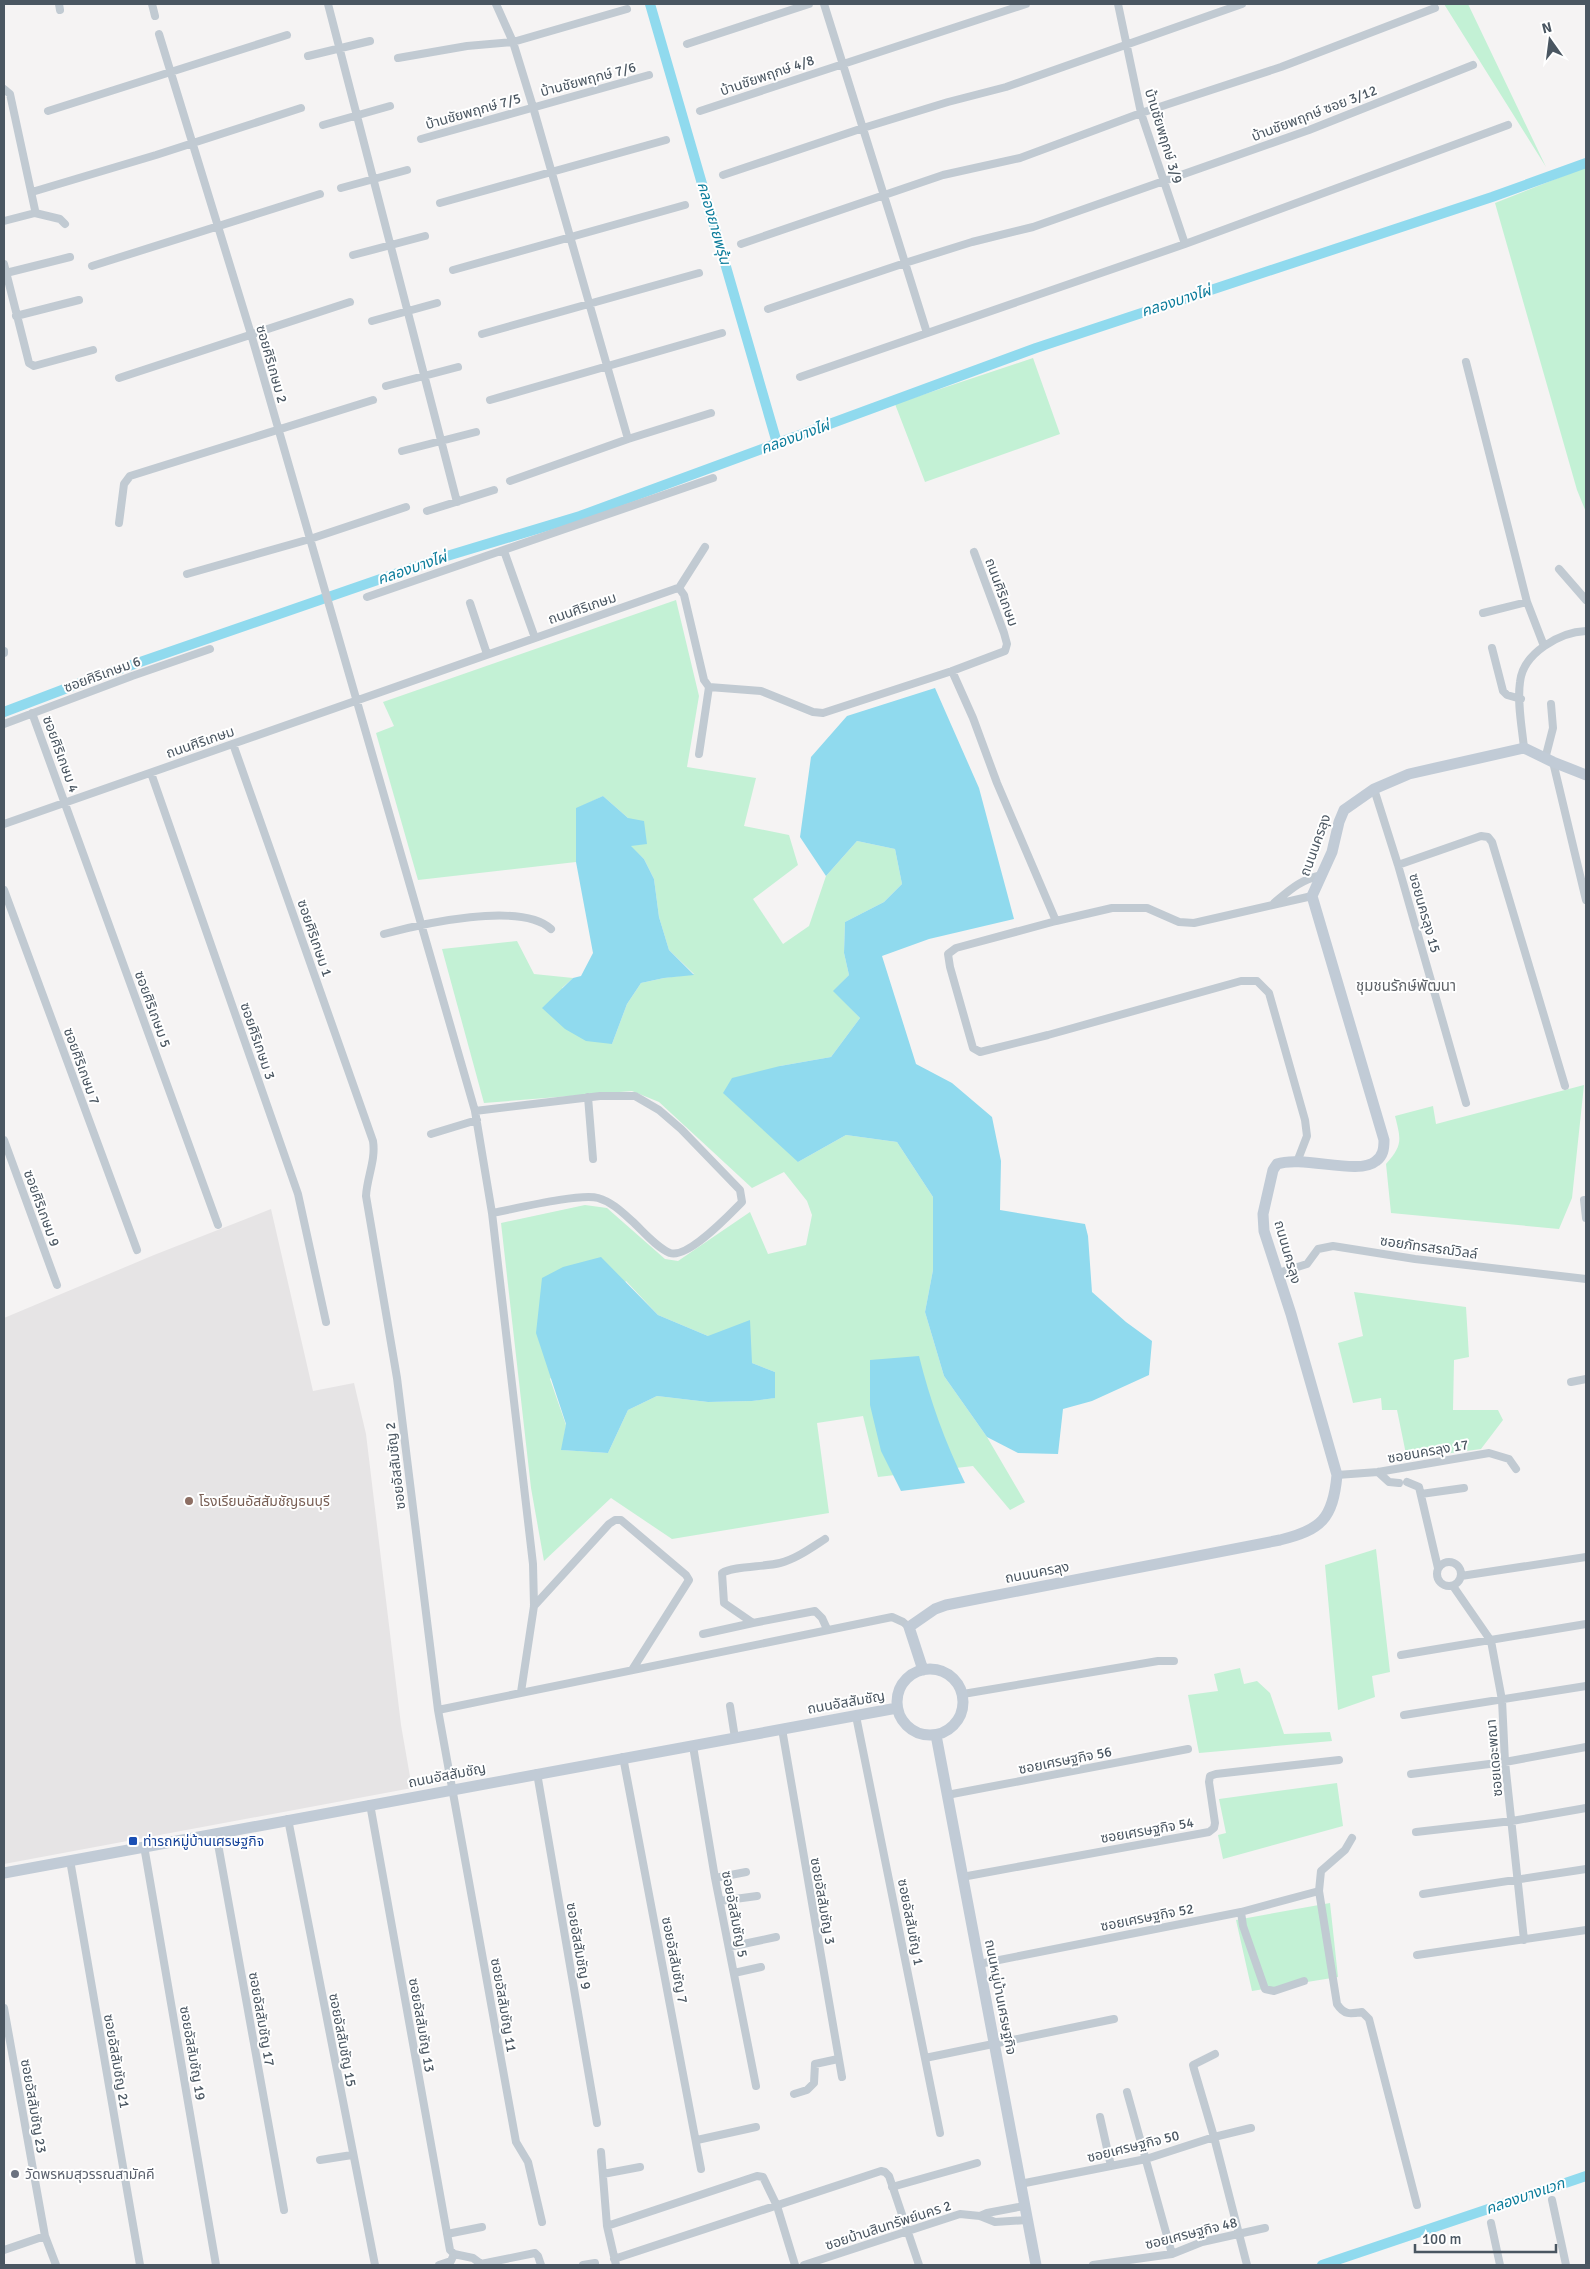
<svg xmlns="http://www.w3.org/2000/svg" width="1590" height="2269" font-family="Signika,'Noto Sans Thai',sans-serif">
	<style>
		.education { fill: #e6e4e5 }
		.green { fill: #c3f1d5; fill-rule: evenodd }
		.water { fill: #90daee }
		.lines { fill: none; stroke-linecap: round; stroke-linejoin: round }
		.canal { stroke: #90daee; stroke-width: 10 }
		.street { stroke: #c1cad2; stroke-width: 8 }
		.secondary { stroke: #c1cbd6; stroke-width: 11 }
		.education-dot { fill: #8d6e63; stroke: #fff; stroke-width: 2 }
		.transit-dot { fill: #1a4fb4; stroke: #fff; stroke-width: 2 }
		.worship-dot { fill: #6b7280; stroke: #fff; stroke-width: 2 }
		.labels { text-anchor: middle; stroke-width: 4; stroke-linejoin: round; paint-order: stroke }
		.street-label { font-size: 14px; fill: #4a5661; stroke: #fff }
		.education-label { font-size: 14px; fill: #785e54; stroke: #fff; text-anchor: start }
		.transit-label { font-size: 14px; fill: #164399; stroke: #fff; text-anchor: start }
		.worship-label { font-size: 14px; fill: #5b616d; stroke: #fff; text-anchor: start }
		.water-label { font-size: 15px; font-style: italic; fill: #0c7c9b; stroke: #fff }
		.neighbourhood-label { font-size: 15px; fill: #5f6368; stroke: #fff }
	</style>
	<rect width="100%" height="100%" fill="#f5f3f3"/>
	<path class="education" d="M271 1209 313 1391 354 1383 366 1434 401 1725 412 1788 4 1864V1318L154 1255Z"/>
	<path class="green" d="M1444 4H1468L1546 167Z
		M1586 167V512L1577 490 1495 203Z
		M1033 358 1060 434 925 482 895 404Z
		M676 600 699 696 687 767 756 778 744 826 789 835 798 865 753 899 783 944 809 926 826 876 857 841 895 849 902 884 884 902 845 922 844 953 849 975 834 991 860 1018 831 1057 780 1066 798 1162 846 1135 897 1142 933 1197V1270L925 1312 944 1376 987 1437 1025 1502 1010 1510 973 1466 878 1477 863 1416 817 1423 829 1513 672 1539 611 1498 544 1561 531 1488 501 1223 585 1205 607 1208 665 1259 678 1261 750 1212 768 1254 806 1245 812 1215 807 1201 784 1172 752 1188 659 1102 632 1091 484 1103 442 949 517 941 534 974 573 978 562 988 612 1044 627 1004 641 983 664 978 694 974 669 950 659 917 654 879 644 859 630 846 628 818 603 796 576 809V862L418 880 376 733 394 726 383 702ZM626 1281 658 1315 708 1336 752 1363 775 1372 774 1398 752 1401 708 1402 657 1396 628 1410 608 1453 562 1450 566 1425 550 1379Z
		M1584 1085 1572 1198 1559 1229 1391 1213 1386 1164C1403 1145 1401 1140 1395 1116L1433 1106 1436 1124Z
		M1354 1292 1466 1307 1469 1357 1454 1360 1453 1410H1498L1503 1420 1481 1449 1407 1459 1397 1410H1382L1381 1398 1353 1403 1338 1343 1363 1336Z
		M1376 1549 1390 1672 1372 1676 1375 1697 1338 1710 1325 1565Z
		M1240 1668 1244 1684 1257 1681 1270 1693 1284 1734 1330 1732 1332 1741 1199 1753 1188 1695 1218 1691 1214 1674Z
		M1337 1783 1343 1826 1223 1859 1218 1835 1226 1833 1219 1799Z
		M1330 1903 1338 1977 1252 1991 1236 1920Z"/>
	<path class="water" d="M935 688 979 788 1014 919 929 939 882 956 916 1064 952 1083 992 1117 1001 1161 1000 1210 1085 1224 1088 1236 1092 1292 1126 1322 1152 1341 1149 1375 1092 1401 1063 1409 1058 1454 1018 1453 987 1437 944 1376 925 1312 933 1270V1197L897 1142 846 1135 798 1162 723 1093 732 1078 780 1066 831 1057 860 1018 833 991 849 975 844 953 845 922 884 902 902 884 895 849 857 841 826 876 800 837 811 757 847 716Z
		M603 796 628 818 644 821 647 844 631 846 644 859 654 879 659 917 669 950 694 975 664 978 641 983 627 1004 612 1044 586 1041 565 1029 542 1008 573 978 581 976 593 953 576 862V808Z
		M601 1257 658 1315 708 1336 750 1320 752 1363 775 1372V1398L752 1401 708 1402 657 1396 628 1410 608 1453 561 1450 566 1424 536 1333 542 1278 563 1267Z
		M919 1356C930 1400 945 1442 965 1483L901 1491 881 1451 870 1405V1360Z"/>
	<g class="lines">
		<path class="canal" d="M650 4 777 443
			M4 712 91 679 447 556 580 516 1036 348 1492 197 1586 163
			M1322 2265 1586 2176"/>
		<path class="street" d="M59 4 60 10
			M152 4 155 16
			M328 4 457 502
			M496 4 513 42 533 107 628 439
			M824 4 927 333
			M1118 4 1141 113 1185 244
			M159 34 251 334 475 1111 492 1213 533 1564 534 1606 521 1692
			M687 44 809 4
			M308 56 370 41
			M398 58 467 46 513 42 627 9
			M4 89 10 94 35 210V213L4 221
			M48 111 287 35
			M700 111 1026 4
			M323 125 390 106
			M421 139 649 75
			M723 175 863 128 948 102 1006 87 1242 4
			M341 188 407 170
			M32 192 156 155 301 108
			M440 203 666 140
			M35 213 60 219 65 224
			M741 244 943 175 1020 158 1141 113 1281 67 1435 8
			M353 255 425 236
			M4 264 29 363 34 366 93 350
			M92 266 320 194
			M453 270 685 205
			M6 273 70 257
			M768 309 905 263 972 242 1033 227 1309 130 1473 65
			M16 316 79 300
			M372 321 437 303
			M482 334 699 273
			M1466 362 1527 602 1544 646
			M800 377 1185 244 1508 125
			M119 378 350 302
			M386 386 458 367
			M490 400 722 333
			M402 451 476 432
			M510 481 628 439 711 413
			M427 511 494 490
			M119 523 124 484 130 476 373 400
			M504 551 535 638
			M1559 569 1586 600
			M187 574 310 539 406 507
			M679 588 705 547
			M367 597 713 478
			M470 603 487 654
			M1483 613 1527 602
			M1492 648 1503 691 1507 695 1521 699
			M4 651V653
			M952 671 973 718 997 783 1056 921
			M32 713 218 1225
			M4 724 132 676 210 649
			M233 744 373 1141C376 1160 367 1177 366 1196L397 1378 438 1710 516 2142 528 2162 542 2222
			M1524 748C1522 727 1517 703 1520 682 1523 653 1560 632 1586 631
			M699 754 709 687
			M1545 759 1553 728 1551 704
			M1553 762 1586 900
			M151 773 298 1194 326 1322
			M1374 789 1398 865 1466 1103
			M4 824 675 589 679 588 684 595 704 680 709 687 761 691 813 712 823 713 952 671 1005 651 1007 644 1004 633 974 552
			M1398 865 1481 836 1488 837 1492 842 1565 1086
			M4 890 137 1250
			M1274 903C1291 889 1300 880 1322 875
			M384 934C421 924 521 901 551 929
			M588 1097 593 1159
			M475 1111 600 1096H635L659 1110 681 1129 740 1190 742 1202C730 1214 688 1259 670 1253 656 1247 643 1231 632 1221 622 1212 612 1202 598 1198 580 1193 514 1209 492 1213
			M431 1134 477 1120
			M4 1140 57 1285
			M1297 1162 1307 1136 1305 1120 1269 993 1257 981H1241L1048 1035 980 1052 973 1048 950 967 948 954 956 948 1056 921 1112 908H1147L1179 922 1194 923 1312 896
			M1584 1200 1586 1218
			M1278 1273 1307 1264 1318 1249 1333 1246 1415 1259 1586 1279
			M1571 1382 1586 1379
			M1378 1472 1389 1482 1399 1483
			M1337 1475 1378 1472 1489 1453 1509 1459 1516 1469
			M1407 1482 1419 1487 1438 1568
			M1421 1494 1464 1488
			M825 1539C811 1548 796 1559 780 1563 764 1567 733 1566 722 1573L724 1603 753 1623 815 1611 822 1618 827 1629
			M1437 1574a12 12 0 1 1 24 0a12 12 0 1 1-24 0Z
			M1461 1576 1586 1557
			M1453 1586 1491 1641 1502 1700 1505 1762 1524 1940
			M534 1606 609 1524 615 1520H621L686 1575 689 1580 632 1670
			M703 1634 753 1623
			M1401 1655 1586 1624
			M963 1694 1158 1661H1174
			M730 1706 735 1738
			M438 1710 892 1617 903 1622 909 1627
			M1404 1715 1586 1686
			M856 1716 940 2133
			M782 1729 842 2077
			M693 1746 715 1878 756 2086
			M623 1757 701 2169
			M537 1773 597 2123
			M1411 1774 1505 1762 1586 1747
			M947 1795 1188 1749
			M370 1804 450 2250 454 2254 473 2258 481 2264 535 2253 538 2256 541 2265
			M288 1819 375 2265
			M1416 1832 1512 1821 1586 1808
			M216 1833 284 2210
			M1352 1838 1345 1850 1321 1871 1319 1891 1337 2004C1344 2015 1350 2014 1362 2012L1369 2019 1417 2205
			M144 1846 216 2265
			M70 1860 140 2265
			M962 1877 1209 1832 1214 1828 1215 1823 1209 1782 1210 1776 1216 1774 1339 1760
			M715 1878 746 1872
			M1423 1894 1586 1869
			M720 1901 757 1896
			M1241 1912 1243 1926 1265 1989 1274 1991 1304 1981
			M729 1947 776 1937
			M1417 1955 1586 1930
			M979 1964 1241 1912 1319 1891
			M734 1973 761 1967
			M4 2008 45 2236 56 2265
			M1215 2054 1193 2065 1194 2069 1214 2137 1247 2265
			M925 2058 1114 2019
			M1127 2092 1172 2254
			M794 2094 807 2090 814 2083 815 2064 838 2059
			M1100 2117 1111 2166
			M697 2140 756 2127
			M601 2152 607 2226 616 2265
			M320 2160 352 2155
			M603 2174 640 2167
			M1020 2184 1146 2159 1214 2137 1251 2128
			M892 2187 977 2163
			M1552 2200 1566 2265
			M980 2216 987 2213 1024 2206
			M1491 2223 1500 2265
			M607 2226 757 2176 763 2177 777 2206 795 2265
			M447 2234 482 2227
			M4 2250 45 2236
			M614 2259 881 2171 885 2172 889 2176 919 2265
			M439 2265 451 2261 454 2254
			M583 2265 595 2263
			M804 2265 960 2214 980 2216 995 2222 1027 2220
			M1093 2265 1172 2254 1202 2242 1265 2228"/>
		<path class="secondary" d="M897 1702a33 33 0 1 1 66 0a33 33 0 1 1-66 0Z
			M923 1670 909 1627 935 1609 946 1605 1280 1540C1321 1530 1333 1519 1337 1475L1291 1314 1264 1231 1263 1214 1273 1170 1277 1164C1303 1155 1359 1176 1376 1161 1383 1156 1384 1149 1384 1140L1312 896 1332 852 1339 822 1344 810 1374 789 1409 774 1524 748 1553 762 1586 775
			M936 1735 1036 2265
			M4 1873 897 1708"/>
	</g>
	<circle class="education-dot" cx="189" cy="1501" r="5"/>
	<rect class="transit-dot" x="128" y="1836" width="10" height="10" rx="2.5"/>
	<circle class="worship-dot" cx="15" cy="2174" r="5"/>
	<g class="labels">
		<g class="street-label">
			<text transform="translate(767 75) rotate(-19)" y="5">บ้านชัยพฤกษ์ 4/8</text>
			<text transform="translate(588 79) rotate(-15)" y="5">บ้านชัยพฤกษ์ 7/6</text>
			<text transform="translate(473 111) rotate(-16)" y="5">บ้านชัยพฤกษ์ 7/5</text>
			<text transform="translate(1314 113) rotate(-21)" y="5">บ้านชัยพฤกษ์ ซอย 3/12</text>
			<text transform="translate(1164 136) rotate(73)" y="5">บ้านชัยพฤกษ์ 3/9</text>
			<text transform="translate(272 364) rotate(74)" y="5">ซอยศิริเกษม 2</text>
			<text transform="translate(1002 592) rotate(70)" y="5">ถนนศิริเกษม</text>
			<text transform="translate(582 608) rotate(-19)" y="5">ถนนศิริเกษม</text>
			<text transform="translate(102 674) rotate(-20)" y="5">ซอยศิริเกษม 6</text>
			<text transform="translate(200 742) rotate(-19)" y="5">ถนนศิริเกษม</text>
			<text transform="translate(61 754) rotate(70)" y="5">ซอยศิริเกษม 4</text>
			<text transform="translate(1315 845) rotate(-70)" y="5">ถนนนครลุง</text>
			<text transform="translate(1425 913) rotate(74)" y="5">ซอยนครลุง 15</text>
			<text transform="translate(315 938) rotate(71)" y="5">ซอยศิริเกษม 1</text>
			<text transform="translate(153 1009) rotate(70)" y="5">ซอยศิริเกษม 5</text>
			<text transform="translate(258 1041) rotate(71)" y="5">ซอยศิริเกษม 3</text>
			<text transform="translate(82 1066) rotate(70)" y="5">ซอยศิริเกษม 7</text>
			<text transform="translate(42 1208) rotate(70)" y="5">ซอยศิริเกษม 9</text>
			<text transform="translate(1429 1247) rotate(8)" y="5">ซอยภัทรสรณ์วิลล์</text>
			<text transform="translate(1288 1252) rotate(74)" y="5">ถนนนครลุง</text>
			<text transform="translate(1428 1451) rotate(-10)" y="5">ซอยนครลุง 17</text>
			<text transform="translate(395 1466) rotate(-97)" y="5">ซอยอัสสัมชัญ 2</text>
			<text transform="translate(1037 1572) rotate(-11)" y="5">ถนนนครลุง</text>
			<text transform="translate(846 1702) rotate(-10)" y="5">ถนนอัสสัมชัญ</text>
			<text transform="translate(1494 1758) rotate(-95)" y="5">ซอยเดอะพณา</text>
			<text transform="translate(1065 1760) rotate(-11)" y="5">ซอยเศรษฐกิจ 56</text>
			<text transform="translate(447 1775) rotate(-11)" y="5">ถนนอัสสัมชัญ</text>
			<text transform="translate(1147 1830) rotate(-10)" y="5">ซอยเศรษฐกิจ 54</text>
			<text transform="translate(823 1901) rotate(80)" y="5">ซอยอัสสัมชัญ 3</text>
			<text transform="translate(735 1914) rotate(79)" y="5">ซอยอัสสัมชัญ 5</text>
			<text transform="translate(1147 1917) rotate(-11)" y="5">ซอยเศรษฐกิจ 52</text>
			<text transform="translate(911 1922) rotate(79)" y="5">ซอยอัสสัมชัญ 1</text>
			<text transform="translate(579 1946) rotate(80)" y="5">ซอยอัสสัมชัญ 9</text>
			<text transform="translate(675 1960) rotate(79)" y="5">ซอยอัสสัมชัญ 7</text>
			<text transform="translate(1001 1997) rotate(79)" y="5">ถนนหมู่บ้านเศรษฐกิจ</text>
			<text transform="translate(504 2005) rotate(80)" y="5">ซอยอัสสัมชัญ 11</text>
			<text transform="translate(262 2019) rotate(80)" y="5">ซอยอัสสัมชัญ 17</text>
			<text transform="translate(422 2025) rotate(80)" y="5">ซอยอัสสัมชัญ 13</text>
			<text transform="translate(343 2040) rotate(79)" y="5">ซอยอัสสัมชัญ 15</text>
			<text transform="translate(193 2053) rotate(80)" y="5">ซอยอัสสัมชัญ 19</text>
			<text transform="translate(117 2061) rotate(80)" y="5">ซอยอัสสัมชัญ 21</text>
			<text transform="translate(34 2106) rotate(80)" y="5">ซอยอัสสัมชัญ 23</text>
			<text transform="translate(1133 2146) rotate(-14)" y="5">ซอยเศรษฐกิจ 50</text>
			<text transform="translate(888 2225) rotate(-18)" y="5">ซอยบ้านสินทรัพย์นคร 2</text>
			<text transform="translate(1191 2233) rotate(-14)" y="5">ซอยเศรษฐกิจ 48</text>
		</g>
		<g class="education-label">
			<text x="199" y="1506">โรงเรียนอัสสัมชัญธนบุรี</text>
		</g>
		<g class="transit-label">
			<text x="143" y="1846">ท่ารถหมู่บ้านเศรษฐกิจ</text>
		</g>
		<g class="worship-label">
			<text x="25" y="2179">วัดพรหมสุวรรณสามัคคี</text>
		</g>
		<g class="water-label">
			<text transform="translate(714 223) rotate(74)" y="5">คลองยายพรุ้น</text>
			<text transform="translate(1176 301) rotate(-18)" y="5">คลองบางไผ่</text>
			<text transform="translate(795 437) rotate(-20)" y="5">คลองบางไผ่</text>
			<text transform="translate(412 568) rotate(-19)" y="5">คลองบางไผ่</text>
			<text transform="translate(1525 2196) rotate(-19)" y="5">คลองบางแวก</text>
		</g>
		<g class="neighbourhood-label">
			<text x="1406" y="991">ชุมชนรักษ์พัฒนา</text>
		</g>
	</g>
	<rect width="1590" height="2269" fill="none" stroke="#4a5661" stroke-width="10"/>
	<g transform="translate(1550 40) rotate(346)" stroke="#ffffff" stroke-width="4" paint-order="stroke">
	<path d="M0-4L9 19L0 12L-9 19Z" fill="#4a5661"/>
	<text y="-8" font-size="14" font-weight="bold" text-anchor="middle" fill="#4a5661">N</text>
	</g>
	<path d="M1415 2244v8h141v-8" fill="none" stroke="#4a5661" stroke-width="2.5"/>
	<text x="1422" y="2244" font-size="15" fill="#4a5661" stroke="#ffffff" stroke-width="4" paint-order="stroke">100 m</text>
</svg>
